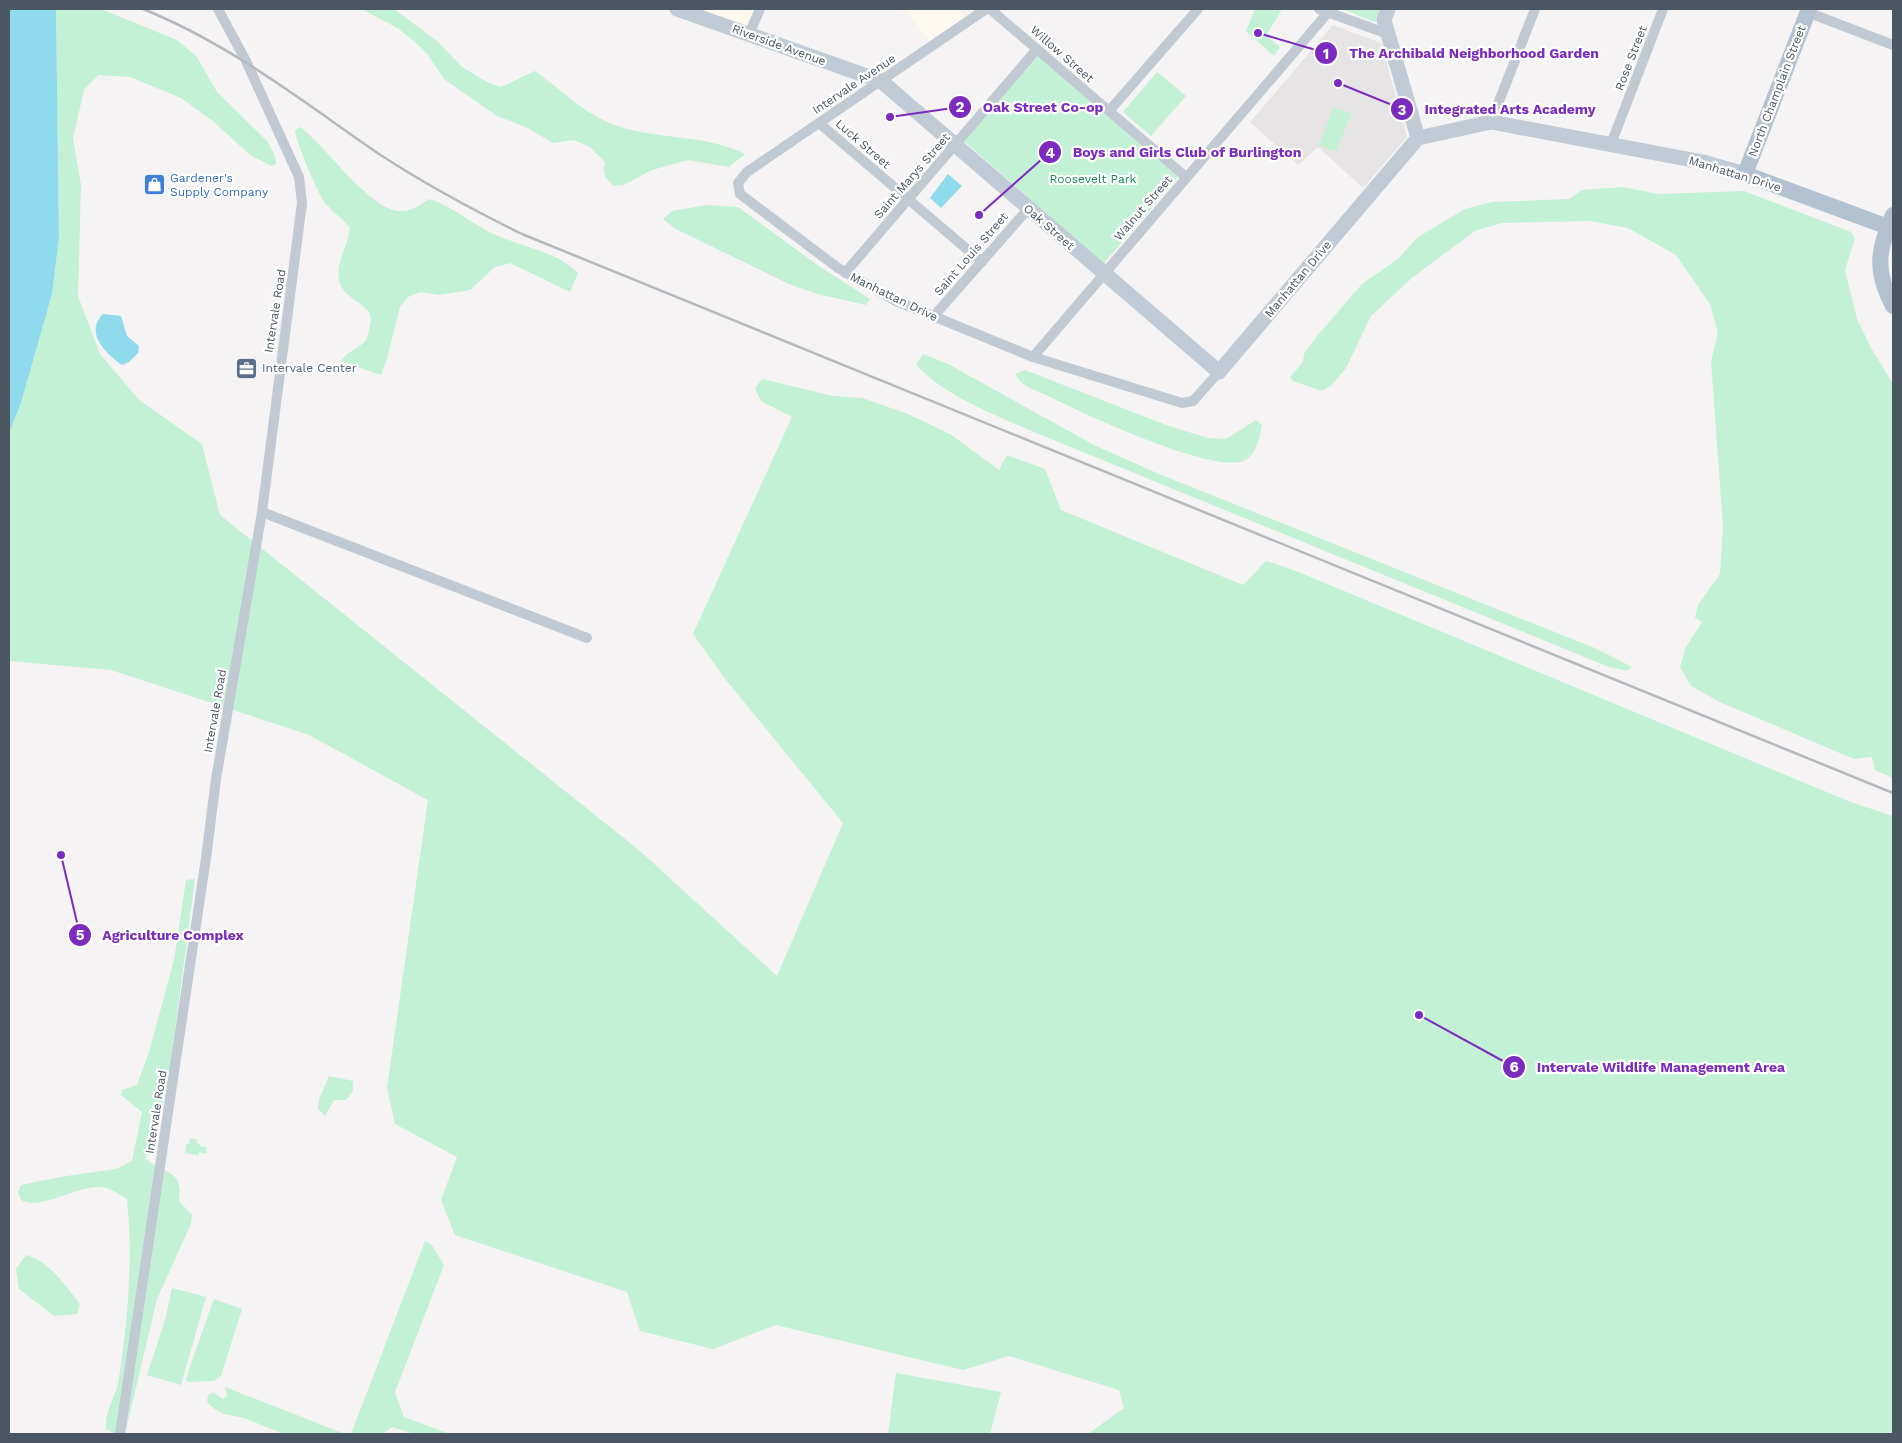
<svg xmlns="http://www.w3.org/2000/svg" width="1902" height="1443" font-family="'Work Sans',sans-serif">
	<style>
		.commercial { fill: #fdf9ef }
		.education { fill: #e6e4e5 }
		.green { fill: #c3f1d5 }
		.water { fill: #90daee }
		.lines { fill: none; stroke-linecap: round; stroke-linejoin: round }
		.street { stroke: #c1cad2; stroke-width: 10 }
		.secondary { stroke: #c1cbd6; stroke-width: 15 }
		.primary { stroke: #b3c2d1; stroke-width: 16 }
		.rail { stroke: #b5b8bd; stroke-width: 2.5 }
		.labels { text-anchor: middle; stroke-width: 4.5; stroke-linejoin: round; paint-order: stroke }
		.street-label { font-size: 12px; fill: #4a5661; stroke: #fff }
		.shop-label { font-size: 12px; fill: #366cbe; stroke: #fff; text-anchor: start }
		.park-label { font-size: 12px; fill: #17864f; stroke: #fff }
		.service-label { font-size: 12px; fill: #4e5e75; stroke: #fff; text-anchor: start }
		.leader { fill: none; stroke: #7b2cbf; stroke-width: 2 }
		.callout-dot { fill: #7b2cbf; stroke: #fff; stroke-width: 2 }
		.mark-label { font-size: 15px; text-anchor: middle; font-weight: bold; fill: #fff }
		.callout-label { font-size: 14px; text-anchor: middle; font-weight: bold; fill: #7b2cbf; stroke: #fff; stroke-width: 4.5; stroke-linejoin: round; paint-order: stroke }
	</style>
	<rect width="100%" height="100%" fill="#f5f3f3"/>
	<path class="commercial" d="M698 9H754L747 26Z
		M899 9H959L965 17 929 41 908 12Z"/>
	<path class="education" d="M1333 25 1381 43 1407 137 1363 188 1318 147 1298 165 1250 122Z"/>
	<path class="green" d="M56 9H101L177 40 197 57 217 92 268 142 275 156 276 164 271 166 249 154 214 122 181 98 130 77 98 75 84 90 73 138 81 185 78 296 100 354 139 400 202 444 220 515 640 851 777 976 843 823 726 680 693 634 792 417 761 401 755 389 762 379 833 396 862 398 908 414 950 434 999 470 1007 455 1045 469 1061 510 1243 585 1266 561 1296 571 1848 801 1893 816V1434H1088L1124 1408 1119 1390 1009 1356 963 1370 776 1325 713 1349 640 1331 627 1292 455 1235 441 1200 457 1157 395 1124 387 1088 428 800 309 735 221 706 111 670 9 661V433L21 403 52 294 59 238Z
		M362 9H394L437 41 462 67 487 82 501 87 535 71C562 90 586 116 618 126 659 140 705 134 745 154L729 167 688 160 652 170 624 185 614 186C605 178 602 174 605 162L590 147 574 140 553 143 528 128 497 116 444 79 428 55 414 41 399 29Z
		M1255 9H1282L1266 36 1280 47 1274 56 1246 31Z
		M1342 9H1380L1375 22Z
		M1038 56 1178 177 1103 264 963 140Z
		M1157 72 1186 96 1151 136 1123 112Z
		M1334 107 1351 113 1336 152 1319 145Z
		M300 127C327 147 371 212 401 211 412 211 420 205 429 199 452 206 472 224 494 234 521 247 556 251 578 273L570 292 510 263 495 267 470 290 439 295 420 292 408 297 400 307 387 358 381 375 341 361C347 351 358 350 366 340 368 336 369 330 370 326 376 305 350 303 341 286 331 266 353 238 349 227 346 222 330 209 325 203 318 194 295 140 295 130Z
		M1623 187 1658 194 1744 191 1851 232 1855 238 1845 270 1857 319 1870 346 1893 384V778L1875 770 1872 757 1854 759 1722 703 1691 686 1680 667 1686 647 1702 622 1695 618 1698 605 1720 574 1723 526 1711 361 1718 333 1710 304 1676 255 1628 228 1590 221 1501 223 1475 231 1413 277 1371 316 1346 368 1332 385 1322 391 1293 381 1290 377 1303 362 1304 354 1317 336 1362 284 1398 259 1418 237 1465 209 1492 202 1569 199 1582 190Z
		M707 205 738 207 819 266 870 299 866 305 821 295 791 285 674 228 663 219 672 211Z
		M923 354 948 364 1094 445 1159 474 1597 649 1632 667 1627 671 1609 667 1029 430C989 412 947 397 916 365Z
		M1025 370 1166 425 1208 438 1226 439 1256 420 1262 425C1259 438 1256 459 1240 462 1204 470 1082 413 1046 395 1039 392 1028 388 1022 383 1019 381 1017 376 1015 374Z
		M195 879 167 1091 162 1109 151 1115 146 1159C166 1176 183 1168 179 1201L192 1215 191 1224 157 1299 125 1434H115L106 1429C104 1411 117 1395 119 1378 128 1318 133 1259 127 1199 121 1195 113 1190 106 1188 82 1181 42 1212 21 1200L18 1192 21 1185 60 1177 116 1169 132 1161 142 1112 121 1095 122 1090 137 1085 149 1052 174 960 186 880Z
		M329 1076 353 1081V1091L346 1100H334L325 1116 318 1109 319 1099Z
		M190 1138 197 1140 196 1143 200 1144V1146L207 1147 206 1154 199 1152 198 1155 185 1153 186 1144H189Z
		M425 1241 432 1245 444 1265 395 1392 404 1417 450 1434H414L392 1427 383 1434H351Z
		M26 1255C50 1262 65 1285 80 1304L77 1314 54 1316 19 1289 16 1269Z
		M172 1288 206 1297 181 1385 147 1375 165 1320Z
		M214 1299 242 1309 221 1376 214 1381 188 1382 186 1380 188 1372Z
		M896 1373 1001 1392 990 1434H888Z
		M225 1387 345 1434H284L244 1418 224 1414 213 1408 207 1402 208 1395 213 1392 223 1399 227 1395Z"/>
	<path class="water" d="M9 9H56L59 238 52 294 21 403 9 433Z
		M948 174 962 186 941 208 930 198Z
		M103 314 121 316 127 336 139 346 138 353 129 362 122 365C106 354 84 332 103 314Z"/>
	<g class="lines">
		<path class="street" d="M986 9 747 172 738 183 740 194 838 268 894 300 1033 357 1182 403 1193 401 1219 372
			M990 9 1186 177
			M1319 9 1388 34
			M1807 12 1893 45
			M749 34 760 9
			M1109 111 1198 9
			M1491 122 1535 9
			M819 123 982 262
			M1611 144 1663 9
			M845 273 1037 49
			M933 317 1028 209
			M1033 357 1331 9
			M262 512 587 638
			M120 1434 206 858 216 779 262 512 302 203 299 177 246 61 218 9"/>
		<path class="secondary" d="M677 9 881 81 1219 372 1418 138 1491 122 1703 162 1745 174
			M1388 9 1384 20 1418 138"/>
		<path class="primary" d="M1809 9 1745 174 1888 227
			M1893 215C1877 251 1875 271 1893 306"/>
		<path class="rail" d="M143 9C230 44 302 101 379 154 425 184 473 210 522 234L1893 793"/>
	</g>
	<defs>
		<symbol id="shop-square" viewBox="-11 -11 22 22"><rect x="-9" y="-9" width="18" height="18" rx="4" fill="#3f7fe0" stroke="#fff"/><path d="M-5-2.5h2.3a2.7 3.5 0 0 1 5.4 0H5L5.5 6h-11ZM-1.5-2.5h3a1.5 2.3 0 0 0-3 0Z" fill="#fff"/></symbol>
		<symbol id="office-square" viewBox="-11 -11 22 22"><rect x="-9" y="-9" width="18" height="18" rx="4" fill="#5c6f8a" stroke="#fff"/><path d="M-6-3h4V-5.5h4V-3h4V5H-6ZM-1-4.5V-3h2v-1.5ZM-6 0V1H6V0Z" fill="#fff"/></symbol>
	</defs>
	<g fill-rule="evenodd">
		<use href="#shop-square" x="142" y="172" width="25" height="25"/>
		<use href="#office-square" x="234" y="356" width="25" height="25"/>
	</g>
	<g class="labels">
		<g class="street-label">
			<text transform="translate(779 45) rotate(20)" y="4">Riverside Avenue</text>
			<text transform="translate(1062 54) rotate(41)" y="4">Willow Street</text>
			<text transform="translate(1631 58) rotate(-69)" y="4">Rose Street</text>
			<text transform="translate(854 84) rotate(-34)" y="4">Intervale Avenue</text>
			<text transform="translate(1777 91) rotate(-69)" y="4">North Champlain Street</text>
			<text transform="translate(863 144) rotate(41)" y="4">Luck Street</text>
			<text transform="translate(1735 174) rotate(17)" y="4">Manhattan Drive</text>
			<text transform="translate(912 176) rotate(-49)" y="4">Saint Marys Street</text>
			<text transform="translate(1143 208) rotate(-49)" y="4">Walnut Street</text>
			<text transform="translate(1049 227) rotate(41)" y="4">Oak Street</text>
			<text transform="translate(971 254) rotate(-49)" y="4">Saint Louis Street</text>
			<text transform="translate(1298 279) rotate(-50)" y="4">Manhattan Drive</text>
			<text transform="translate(894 297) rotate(26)" y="4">Manhattan Drive</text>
			<text transform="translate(275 311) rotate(-81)" y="4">Intervale Road</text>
			<text transform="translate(215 711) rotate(-80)" y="4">Intervale Road</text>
			<text transform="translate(156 1112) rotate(-81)" y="4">Intervale Road</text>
		</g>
		<g class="shop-label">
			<text x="170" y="182">Gardener's<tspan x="170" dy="14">Supply Company</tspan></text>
		</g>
		<g class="park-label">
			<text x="1093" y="183">Roosevelt Park</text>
		</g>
		<g class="service-label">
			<text x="262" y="372">Intervale Center</text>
		</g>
	</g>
	<path class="leader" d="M1258 33L1326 53M890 117L960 107M1338 83L1402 109M979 215L1050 152M61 855L80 935M1419 1015L1514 1067"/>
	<g class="callout-dot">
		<circle cx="1258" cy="33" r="5"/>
		<circle cx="890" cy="117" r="5"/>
		<circle cx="1338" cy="83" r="5"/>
		<circle cx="979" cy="215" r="5"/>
		<circle cx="61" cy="855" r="5"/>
		<circle cx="1419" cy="1015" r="5"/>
		<circle cx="1326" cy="53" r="12"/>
		<circle cx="960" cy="107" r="12"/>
		<circle cx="1402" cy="109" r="12"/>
		<circle cx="1050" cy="152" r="12"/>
		<circle cx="80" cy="935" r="12"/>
		<circle cx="1514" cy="1067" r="12"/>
	</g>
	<g class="mark-label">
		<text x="1326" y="59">1</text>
		<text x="960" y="112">2</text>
		<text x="1402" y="115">3</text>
		<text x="1050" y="158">4</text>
		<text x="80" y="940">5</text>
		<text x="1514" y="1072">6</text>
	</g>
	<g class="callout-label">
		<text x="1474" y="58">The Archibald Neighborhood Garden</text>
		<text x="1043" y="112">Oak Street Co-op</text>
		<text x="1510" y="114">Integrated Arts Academy</text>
		<text x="1187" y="157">Boys and Girls Club of Burlington</text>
		<text x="173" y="940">Agriculture Complex</text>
		<text x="1661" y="1072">Intervale Wildlife Management Area</text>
	</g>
	<rect width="1902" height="1443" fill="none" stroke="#4a5661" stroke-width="20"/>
</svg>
